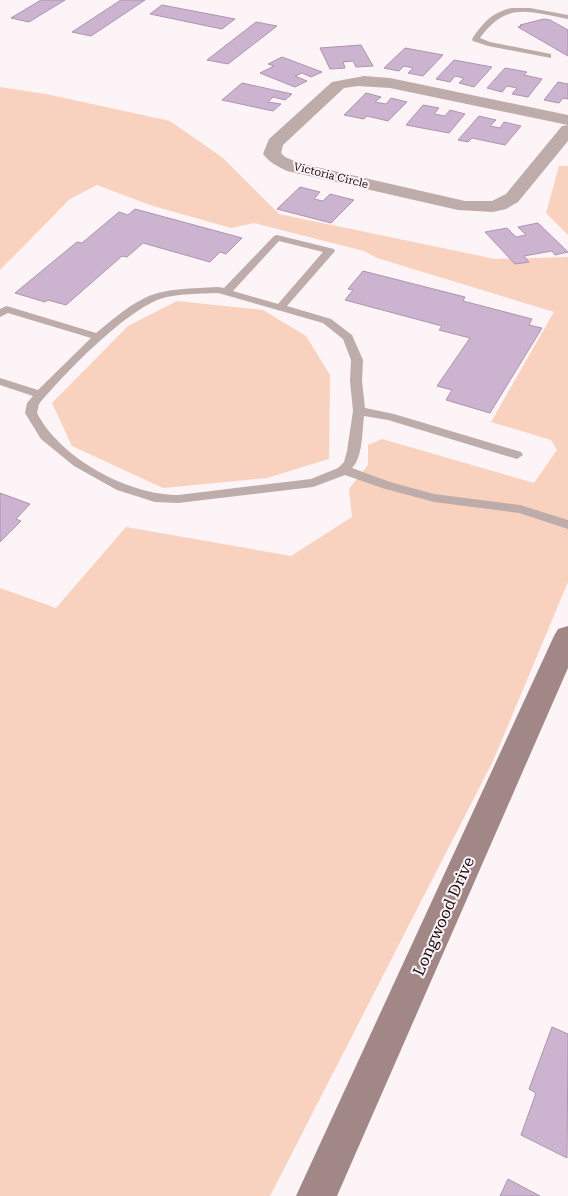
<svg xmlns="http://www.w3.org/2000/svg" width="568" height="1196" font-family="'Roboto Serif',serif">
	<style>
		.green { fill: #f8d2be }
		.building { fill: #ccb3cf; stroke: #ad94af }
		.lines { fill: none; stroke-linecap: round; stroke-linejoin: round }
		.service { fill: #beacab; fill-rule: evenodd }
		.minor { fill: #beacab; fill-rule: evenodd }
		.secondary { fill: #a18786; fill-rule: evenodd }
		.labels { text-anchor: middle; stroke-width: 4; stroke-linejoin: round; paint-order: stroke }
		.far-street-label { font-size: 11px; fill: #160a10; stroke: #fcf4f7 }
		.near-street-label { font-size: 16px; fill: #160a10; stroke: #fcf4f7 }
	</style>
	<rect width="100%" height="100%" fill="#fcf4f7"/>
	<path class="green" d="M0 87 46 94 170 121 223 158 279 214 495 259 568 257V582L493 761 270 1196H0V588L56 608 126 527 291 556 352 517 349 489 368 465V445L382 439 534 483 557 450 551 440 491 422 554 312 377 258 364 251 254 223 231 228 150 205 97 185 70 199 0 270Z
		M559 166H568V235L546 213Z
		M177 301 263 310 306 336 330 375 329 459 267 478 163 488 72 446 52 403 128 326Z"/>
	<path class="building" d="M41 0H65L29 22 11 18Z
		M121 0H145L91 36 72 32Z
		M162 5 235 19 222 29 150 14Z
		M544 19 550 20 568 30V56L518 27 522 26 520 25Z
		M256 22 277 26 228 64 207 60Z
		M361 45 373 66 356 67 353 61 343 62 345 68 330 69 320 48Z
		M405 48 443 55 423 76 408 73 413 68 404 66 399 71 384 68Z
		M282 57 322 72 311 77 302 73 295 76 307 81 295 87 260 73 274 66 268 64Z
		M454 60 492 67 474 87 459 83 464 78 455 76 450 82 436 79Z
		M505 68 527 72 524 75 542 79 528 97 512 94 517 88 507 86 502 92 487 88Z
		M558 82 568 84V99L563 98 559 103 544 100Z
		M242 83 292 94 285 100 273 97 268 102 281 104 273 111 222 100Z
		M366 93 381 97 375 102 386 104 391 98 407 102 388 121 367 116 364 119 344 115Z
		M423 105 439 108 434 114 445 116 450 110 465 114 449 133 406 125Z
		M479 116 496 120 490 126 500 128 504 122 521 126 505 145 472 138 468 142 458 140Z
		M300 187 320 192 314 199 323 201 330 194 354 200 331 223 277 209Z
		M135 209 242 238 226 254 220 252 210 262 143 243 127 257 122 256 66 305 48 300 45 302 15 293 77 242 82 243 119 212 128 215Z
		M538 223 568 252 555 255 552 251 524 256 529 262 515 264 485 232 507 228 516 237 526 235 518 227Z
		M363 271 465 297 463 301 532 319 529 325 542 328 490 413 446 400 452 390 437 386 470 338 439 330 442 326 345 300 353 290 348 289Z
		M0 493 30 504 16 519 21 521 0 542Z
		M552 1027 568 1034 567 1158 521 1135 536 1093 529 1089Z
		M508 1179 540 1196H500Z"/>
	<g class="lines">
		<path class="service" d="M511 8H530L568 15V19C530 12 506 1 480 38L490 42 551 54V58L488 46 473 41 472 39C483 23 491 13 511 8Z
			M277 235 334 249 335 251 287 306 331 319 352 335 363 360 362 381 365 408 394 414 521 452 523 455 517 459 388 420 364 416C362 431 363 457 352 468L390 482 434 494 520 505 568 520V529L519 513 434 502 382 488 345 475 313 487 178 503 155 502 117 490 74 466 41 439 25 413 27 403 33 396 0 385V378L38 390 91 338 8 313 0 317V309L6 306 10 307 96 333C110 322 125 308 141 300 163 287 193 289 218 287L224 288 274 236ZM279 241 323 252 278 304 233 291ZM218 293 323 323 343 339 351 360 350 381 353 411 347 451 344 462 338 468 311 479 178 495C128 495 60 458 37 413L39 404C64 374 124 312 160 299 178 293 199 294 218 293Z"/>
		<path class="minor" d="M364 76 390 78 568 115V125L390 88 358 86 344 88 283 145 281 153 285 157 299 163 465 201H492L506 194 562 126 568 125V141L518 202 506 209 493 212 458 210 287 171C277 166 270 163 263 154L269 139 332 82Z"/>
		<path class="secondary" d="M568 626V668L337 1196H296L554 636 558 629Z"/>
	</g>
	<g class="labels">
		<g class="far-street-label">
			<text transform="translate(331 175) rotate(14)" y="4">Victoria Circle</text>
		</g>
		<g class="near-street-label">
			<text transform="translate(443 916) rotate(-66)" y="6">Longwood Drive</text>
		</g>
	</g>
</svg>
